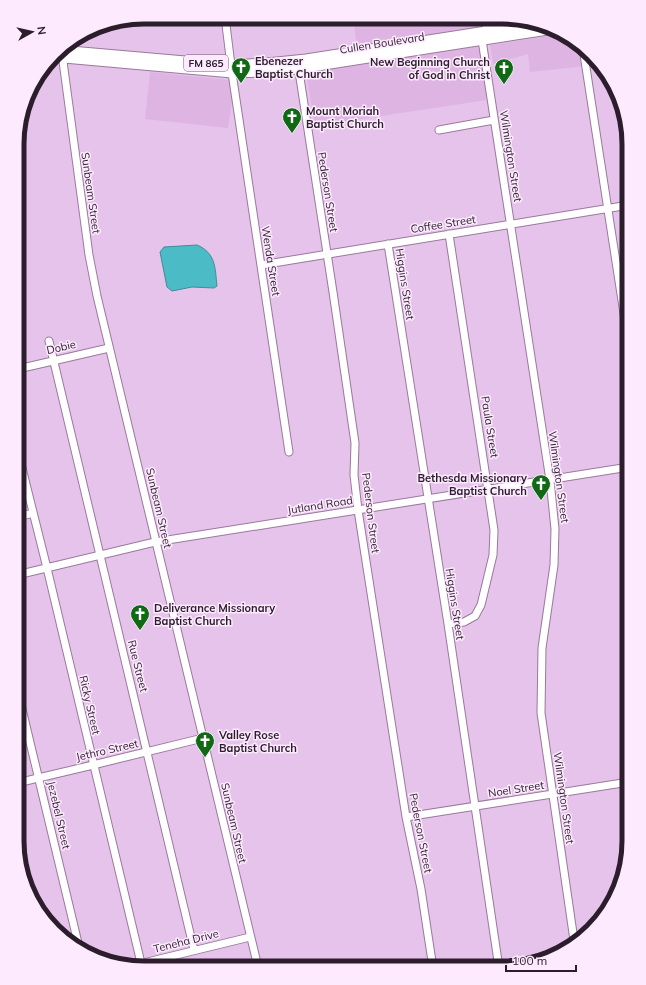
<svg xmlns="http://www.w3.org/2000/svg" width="646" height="985" font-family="Mulish,sans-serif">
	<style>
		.built { fill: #deb5e2 }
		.water { fill: #4bbcc6; stroke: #418c98 }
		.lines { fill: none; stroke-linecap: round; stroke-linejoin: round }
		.minor-casing { stroke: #9a799d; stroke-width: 9 }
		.major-casing { stroke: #9a799d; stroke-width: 11 }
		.minor { stroke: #fff; stroke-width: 7 }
		.major { stroke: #fff; stroke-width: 9 }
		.labels { text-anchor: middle; stroke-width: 3; stroke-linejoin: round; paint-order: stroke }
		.shield { fill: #fdeafe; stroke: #6a5a6b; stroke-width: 1 }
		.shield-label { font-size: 10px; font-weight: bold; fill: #2b1d2c }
		.street-label { font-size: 11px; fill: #2b1d2c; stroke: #fdeafe }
		.poi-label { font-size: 11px; font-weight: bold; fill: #2b1d2c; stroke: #fdeafe; text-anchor: start }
		.rim { fill: none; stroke: #2b1d2c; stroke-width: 5 }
	</style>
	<rect width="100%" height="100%" fill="#e6c3ea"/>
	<path class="built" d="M353 18H478L487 100 315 126 306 73 356 64 357 47Z
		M559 34 579 43 596 65 530 72 528 54 493 64 490 45Z
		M150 72 230 80 232 101 228 128 145 119Z"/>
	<path class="water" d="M197 245C216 253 215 268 217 286L214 288 192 287 172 291 167 287 160 252 164 247Z"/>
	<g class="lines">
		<defs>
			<path id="minor" d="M225 17 231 65
				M485 18 487 31 482 40 550 480 555 529 554 565 542 648 541 713 574 940
				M583 48 629 346
				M62 54 89 255 97 296 258 967
				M298 65 333 292 355 443 354 475 358 510 406 817 421 889 433 968
				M232 73 289 452
				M439 130 494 120
				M388 244 448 624 499 968
				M261 265 629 205
				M49 341 194 950
				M18 369 109 348
				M18 452 47 568 141 963
				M18 517 33 513
				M17 575 155 542 629 467
				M448 624 464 622 475 616 481 605 493 555 494 530 449 234
				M17 688 79 947
				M17 783 93 765 203 738
				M406 817 629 782
				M127 967 250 937"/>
			<path id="major" d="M59 50 231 65 267 63 306 59 532 24
				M53 57 232 73 261 72 298 69 548 30"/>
		</defs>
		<use href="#minor" class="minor-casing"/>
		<use href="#major" class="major-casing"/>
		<use href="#minor" class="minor"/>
		<use href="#major" class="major"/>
	</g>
	<defs>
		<symbol id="church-pin" viewBox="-11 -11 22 30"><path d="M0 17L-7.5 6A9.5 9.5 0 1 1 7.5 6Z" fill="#0f6a13" stroke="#fdeafe"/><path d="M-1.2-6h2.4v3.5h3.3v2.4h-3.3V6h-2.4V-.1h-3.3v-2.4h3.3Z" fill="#fff"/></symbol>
	</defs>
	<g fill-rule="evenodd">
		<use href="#church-pin" x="230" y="56" width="22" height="30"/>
		<use href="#church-pin" x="493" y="57" width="22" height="30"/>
		<use href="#church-pin" x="281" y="106" width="22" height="30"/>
		<use href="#church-pin" x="530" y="473" width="22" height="30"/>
		<use href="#church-pin" x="129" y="603" width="22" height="30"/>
		<use href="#church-pin" x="194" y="730" width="22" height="30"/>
	</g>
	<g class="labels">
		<rect class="shield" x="184" y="55" width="44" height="16" rx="3"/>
		<g class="shield-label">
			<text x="206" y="67">FM 865</text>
		</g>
		<g class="street-label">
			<text transform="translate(382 43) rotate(-9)" y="4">Cullen Boulevard</text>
			<text transform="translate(511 156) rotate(81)" y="4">Wilmington Street</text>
			<text transform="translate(328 192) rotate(81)" y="4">Pederson Street</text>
			<text transform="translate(91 193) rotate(82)" y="4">Sunbeam Street</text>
			<text transform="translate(443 224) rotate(-9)" y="4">Coffee Street</text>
			<text transform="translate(271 261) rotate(81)" y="4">Wenda Street</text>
			<text transform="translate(405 284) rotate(81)" y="4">Higgins Street</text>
			<text transform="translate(61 347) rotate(-13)" y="4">Dobie</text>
			<text transform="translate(490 427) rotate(81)" y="4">Paula Street</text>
			<text transform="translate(559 477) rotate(82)" y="4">Wilmington Street</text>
			<text transform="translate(320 505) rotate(-9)" y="4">Jutland Road</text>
			<text transform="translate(159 508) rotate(77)" y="4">Sunbeam Street</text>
			<text transform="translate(371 513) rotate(83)" y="4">Pederson Street</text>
			<text transform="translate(455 604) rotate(81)" y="4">Higgins Street</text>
			<text transform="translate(138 666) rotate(76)" y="4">Rue Street</text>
			<text transform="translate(90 705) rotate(77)" y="4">Ricky Street</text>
			<text transform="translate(107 750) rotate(-13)" y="4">Jethro Street</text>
			<text transform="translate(516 789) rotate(-9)" y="4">Noel Street</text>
			<text transform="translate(564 798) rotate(82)" y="4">Wilmington Street</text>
			<text transform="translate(59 815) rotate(77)" y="4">Jezebel Street</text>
			<text transform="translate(234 823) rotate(77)" y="4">Sunbeam Street</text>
			<text transform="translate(421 833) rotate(79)" y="4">Pederson Street</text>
			<text transform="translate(186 941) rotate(-14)" y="4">Teneha Drive</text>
		</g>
		<g class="poi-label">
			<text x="255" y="65">Ebenezer<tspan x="255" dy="13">Baptist Church</tspan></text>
			<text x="490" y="66" text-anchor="end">New Beginning Church<tspan x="490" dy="13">of God in Christ</tspan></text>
			<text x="306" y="115">Mount Moriah<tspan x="306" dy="13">Baptist Church</tspan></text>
			<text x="527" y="482" text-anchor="end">Bethesda Missionary<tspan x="527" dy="13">Baptist Church</tspan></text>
			<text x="154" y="612">Deliverance Missionary<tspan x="154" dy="13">Baptist Church</tspan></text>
			<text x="219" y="739">Valley Rose<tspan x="219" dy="13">Baptist Church</tspan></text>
		</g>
	</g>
	<path d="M0 0H646V985H0ZM144 24H502A120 120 0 0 1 622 144V841A120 120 0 0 1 502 961H144A120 120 0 0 1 24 841V144A120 120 0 0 1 144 24Z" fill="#fdeafe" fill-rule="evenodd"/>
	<path class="rim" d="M144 24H502A120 120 0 0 1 622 144V841A120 120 0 0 1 502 961H144A120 120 0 0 1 24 841V144A120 120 0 0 1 144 24Z"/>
	<g transform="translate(32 32) rotate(82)" stroke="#fdeafe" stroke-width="3" paint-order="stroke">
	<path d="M0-3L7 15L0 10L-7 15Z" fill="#2b1d2c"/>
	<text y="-6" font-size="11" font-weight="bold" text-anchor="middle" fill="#2b1d2c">N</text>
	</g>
	<path d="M506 965v6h70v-6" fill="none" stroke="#2b1d2c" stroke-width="2"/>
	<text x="512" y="965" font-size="12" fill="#2b1d2c" stroke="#fdeafe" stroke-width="3" paint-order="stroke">100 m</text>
</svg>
